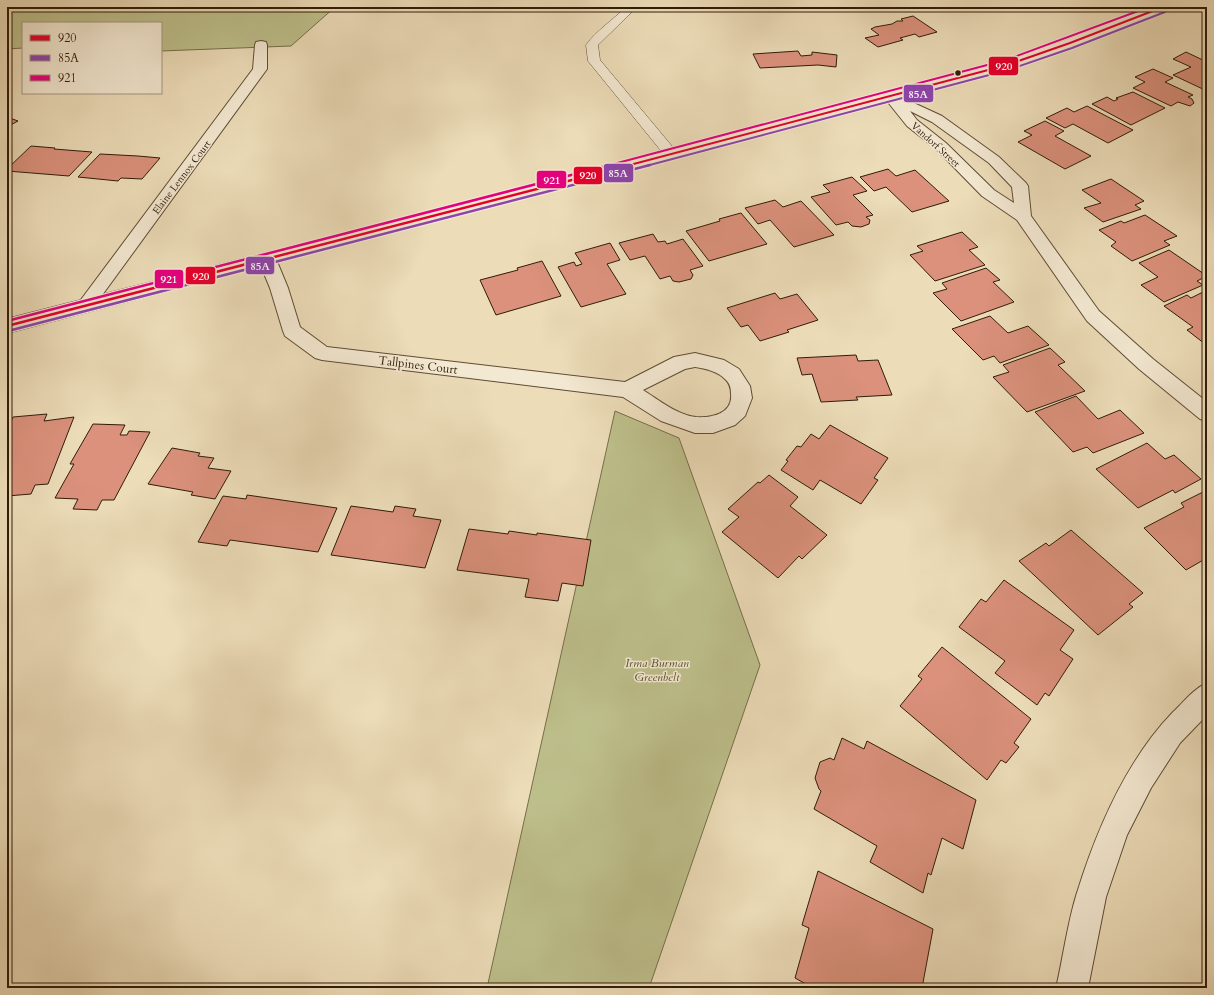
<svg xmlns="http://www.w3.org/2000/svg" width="1214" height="995" font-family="Cardo,serif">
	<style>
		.green { fill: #bdbf8b; stroke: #766e4a }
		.building { fill: #db917c; stroke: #301c08 }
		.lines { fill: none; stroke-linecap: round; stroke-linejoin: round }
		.lane-casing { stroke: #5f4c34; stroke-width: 1 }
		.street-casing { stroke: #5f4c34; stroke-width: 2 }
		.secondary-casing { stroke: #301c08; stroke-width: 2 }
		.lane { fill: #f3e8d1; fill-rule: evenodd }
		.street { fill: #f3e8d1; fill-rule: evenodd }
		.secondary { fill: #f3e8d1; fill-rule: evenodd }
		.bus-1-far1-casing { stroke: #f3e8d1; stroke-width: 4 }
		.bus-1-casing { stroke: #f3e8d1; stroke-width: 5 }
		.bus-2-far1-casing { stroke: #f3e8d1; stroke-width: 4 }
		.bus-2-casing { stroke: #f3e8d1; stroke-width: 5 }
		.bus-3-far1-casing { stroke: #f3e8d1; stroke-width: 4 }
		.bus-3-casing { stroke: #f3e8d1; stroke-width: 5 }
		.bus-1-far1 { stroke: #e4002b; stroke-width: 2 }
		.bus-1 { stroke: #e4002b; stroke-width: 2.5 }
		.bus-2-far1 { stroke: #8e44ad; stroke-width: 2 }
		.bus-2 { stroke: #8e44ad; stroke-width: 2.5 }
		.bus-3-far1 { stroke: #e5007d; stroke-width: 2 }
		.bus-3 { stroke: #e5007d; stroke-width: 2.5 }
		.bus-dot { fill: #301c08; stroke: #f3e8d1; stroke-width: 1.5 }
		.labels { text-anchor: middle; stroke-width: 3; stroke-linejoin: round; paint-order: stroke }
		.far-street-label { font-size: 10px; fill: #301c08; stroke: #f3e8d1 }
		.street-label { font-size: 12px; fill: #301c08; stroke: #f3e8d1 }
		.park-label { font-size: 12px; font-style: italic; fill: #5a4d2f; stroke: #f3e8d1 }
		.line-badge { stroke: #f3e8d1; stroke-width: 1.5 }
		.badge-label { font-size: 11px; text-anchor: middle; font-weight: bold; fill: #fff }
	</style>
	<rect width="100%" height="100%" fill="#ecdcb8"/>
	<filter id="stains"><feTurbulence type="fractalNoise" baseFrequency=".005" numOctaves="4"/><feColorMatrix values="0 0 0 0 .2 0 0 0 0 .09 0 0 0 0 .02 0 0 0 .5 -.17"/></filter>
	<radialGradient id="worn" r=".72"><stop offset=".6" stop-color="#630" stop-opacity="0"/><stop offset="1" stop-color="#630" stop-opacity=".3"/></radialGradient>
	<path class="green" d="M7 7H335L291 46 161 51V23H23V48L7 49Z
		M615 411 679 438 760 665 649 988H487Z"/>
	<path class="building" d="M913 16 937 32 919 37 915 34 900 38 903 40 878 47 865 38 879 35 871 29 875 27 892 24 897 21H903L901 19Z
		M798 51 801 56 812 55V52L837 55 836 67 818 65 760 68 753 54Z
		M1186 52 1207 62V91L1173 75 1191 67 1173 59Z
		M1153 69 1173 78 1165 82 1193 95 1188 97 1192 99 1194 103 1190 106 1178 102 1171 106 1133 88 1145 82 1135 77Z
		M1133 92 1165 108 1131 125 1092 104 1107 97 1114 101 1118 99 1116 98Z
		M1087 106 1133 130 1108 143 1073 124 1065 128 1046 118 1067 108 1074 112Z
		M7 117 18 121 7 127Z
		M1045 121 1064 131 1055 136 1091 156 1065 169 1018 142 1032 135 1024 131Z
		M31 146 55 148 54 149 92 152 69 176 7 171V169Z
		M100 154 138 156 160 158 142 179 121 178 118 181 78 177Z
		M888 169 896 176 915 170 949 201 912 212 886 187 874 191 860 177Z
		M852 177 867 191 853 195 873 215 866 217 870 220 869 224 861 227 852 226 848 222 836 225 811 197 830 192 823 185Z
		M1111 179 1144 201 1135 205 1141 209 1103 222 1084 208 1101 203 1082 190Z
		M775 200 783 207 801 201 834 235 794 247 770 220 758 224 745 208Z
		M741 213 767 244 709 261 686 231 720 221 719 219Z
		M1145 215 1177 236 1164 241 1170 245 1132 261 1111 246 1116 242 1099 230 1121 221 1124 223Z
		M962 232 978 247 969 250 985 265 935 281 910 255 923 251 917 246Z
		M653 234 658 242 665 241 667 244 683 239 703 266 690 270 693 275 691 279 679 282 673 281 670 276 660 279 645 256 630 260 619 243Z
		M610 243 620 260 607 264 626 294 581 307 558 267 574 262 576 266 582 264 575 253Z
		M1169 250 1207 276 1197 281 1203 285 1164 302 1141 285 1158 277 1139 263Z
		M542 261 561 296 496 315 480 280 518 270 517 268Z
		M986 268 1000 280 993 282 1014 302 961 321 933 293 947 289 942 283Z
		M1207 290V343L1205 344 1187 330 1193 327 1164 306 1187 295 1191 298Z
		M775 293 780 299 797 294 818 320 787 330 789 332 760 341 748 325 741 327 727 308Z
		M990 316 1008 333 1028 326 1049 345 1000 363 994 356 983 360 952 329Z
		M1050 348 1065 362 1058 365 1085 391 1027 412 993 377 1009 372 1003 365Z
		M856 355 858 361 878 360 892 395 856 397 858 400 821 402 812 374 802 375 797 358Z
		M1076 396 1098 419 1120 410 1144 433 1093 453 1087 447 1073 452 1035 412Z
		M47 414 44 421 74 417 48 484 35 485 31 494 7 496 10 487H7V430L13 417Z
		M93 424 125 425 120 435H127L129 431 150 432 114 500H102L97 510 73 509 78 499 55 498 74 464H70Z
		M830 425 888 458 874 478 878 480 861 504 820 480 813 490 781 470 788 461 786 460 797 446 801 447 811 434 819 439Z
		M1147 443 1165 459 1174 455 1201 479 1175 493 1173 490 1138 508 1096 469Z
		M172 448 200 453 198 456 214 458 208 468 231 471 215 499 191 495 193 492 148 484Z
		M769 475 798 497 790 506 827 535 802 559 799 556 778 578 722 532 739 517 728 509 758 482 760 483Z
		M1207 490V562L1205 559 1186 570 1144 528 1184 507 1181 503Z
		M247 495 337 508 318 552 230 540 227 546 198 542 223 496 246 499Z
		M351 506 393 512 395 506 416 509 413 516 441 520 425 568 331 555Z
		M469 529 508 534 509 531 537 535V533L591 540 583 586 562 583 558 601 525 597 529 579 457 570Z
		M1071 530 1143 593 1129 604 1133 607 1098 635 1019 561 1046 543 1049 546Z
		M1004 580 1074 630 1060 650 1073 659 1049 696 1045 693 1037 705 995 673 1005 661 959 627 981 599 986 602Z
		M942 647 1031 719 1014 743 1019 747 1006 763 1001 760 987 780 900 706 922 679 918 676Z
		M842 738 864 749 867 741 976 800 963 849 942 838 931 875 928 873 923 893 870 862 877 846 814 809 821 791 819 789 815 778 820 762 830 758 834 760Z
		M818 871 933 929 922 988H813L795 978 809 928 802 925Z"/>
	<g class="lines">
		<defs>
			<path id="lane" d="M626 7H637L598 45 600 60 676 151 677 154 676 157H666L588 61 586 45C597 30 613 20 626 7Z"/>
			<path id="street" d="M261 41 266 42 267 45V69L92 309 86 311 80 309 77 305 80 301 253 69 255 45 256 42Z
				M890 92 942 116 999 157 1026 183 1028 186 1031 216 1099 311 1153 359 1207 402V421L1200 419 1139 369 1087 321 1017 220 982 196 936 149 907 126 883 96 885 93ZM910 111 932 122 989 163 1012 187 1014 203 994 190 946 143 917 120Z
				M267 253 273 255 276 259 288 288 300 327 327 347 625 382 674 357 695 353 724 360 739 369 750 386 752 398 745 416 735 425 713 433H695L661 421 623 397 322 360 315 358 285 336 283 331 270 288 258 259 261 255ZM695 367C706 369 718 371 726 380 730 384 731 388 731 394 733 414 711 418 696 417 677 415 659 400 643 390L685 369Z
				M1207 683V715L1180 743 1151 788 1127 835 1106 897 1088 988H1056C1063 958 1067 926 1076 896 1096 831 1125 762 1173 712 1184 702 1193 689 1207 683Z"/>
			<path id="secondary" d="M1152 7H1169L1167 10 1075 46 1012 68 7 333V319L666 151 1002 62 1065 40Z"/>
		</defs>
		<use href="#lane" class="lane-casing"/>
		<use href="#street" class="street-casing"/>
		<use href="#secondary" class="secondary-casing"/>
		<use href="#lane" class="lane"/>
		<use href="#street" class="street"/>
		<use href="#secondary" class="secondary"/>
		<defs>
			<path id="bus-1-far1" d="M626 166 1007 65 1070 43 1163 7"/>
			<path id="bus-1" d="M7 326 630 165"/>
			<path id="bus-2-far1" d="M646 166 1008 70 1072 48 1165 12"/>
			<path id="bus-2" d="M8 331 650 165"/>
			<path id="bus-3-far1" d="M606 166 1006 60 1149 7"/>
			<path id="bus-3" d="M7 321 610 165"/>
		</defs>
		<use href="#bus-1-far1" class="bus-1-far1-casing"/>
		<use href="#bus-1" class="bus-1-casing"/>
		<use href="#bus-2-far1" class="bus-2-far1-casing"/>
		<use href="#bus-2" class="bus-2-casing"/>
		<use href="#bus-3-far1" class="bus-3-far1-casing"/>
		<use href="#bus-3" class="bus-3-casing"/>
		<use href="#bus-1-far1" class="bus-1-far1"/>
		<use href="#bus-1" class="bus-1"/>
		<use href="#bus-2-far1" class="bus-2-far1"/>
		<use href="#bus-2" class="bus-2"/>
		<use href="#bus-3-far1" class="bus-3-far1"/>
		<use href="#bus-3" class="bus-3"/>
	</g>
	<circle class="bus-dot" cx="958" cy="73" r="3.5"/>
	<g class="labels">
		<g class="far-street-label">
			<text transform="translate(936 144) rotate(42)" y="4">Vandorf Street</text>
			<text transform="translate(181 177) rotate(-53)" y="4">Elaine Lennox Court</text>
		</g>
		<g class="street-label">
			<text transform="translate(418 365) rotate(7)" y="4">Tallpines Court</text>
		</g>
		<g class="park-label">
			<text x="657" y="667">Irma Burman<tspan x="657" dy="14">Greenbelt</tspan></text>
		</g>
	</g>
	<g class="line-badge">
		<rect x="988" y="56" width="31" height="20" rx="4" fill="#e4002b"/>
		<rect x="903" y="84" width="31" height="19" rx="4" fill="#8e44ad"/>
		<rect x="603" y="163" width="31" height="20" rx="4" fill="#8e44ad"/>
		<rect x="573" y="166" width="30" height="19" rx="4" fill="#e4002b"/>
		<rect x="536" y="170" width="31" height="19" rx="4" fill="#e5007d"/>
		<rect x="245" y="256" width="30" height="19" rx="4" fill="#8e44ad"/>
		<rect x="185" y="266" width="31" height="19" rx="4" fill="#e4002b"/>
		<rect x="154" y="269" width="30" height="20" rx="4" fill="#e5007d"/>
	</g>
	<g class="badge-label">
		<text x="1004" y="70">920</text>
		<text x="918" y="98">85A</text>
		<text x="618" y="177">85A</text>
		<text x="588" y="179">920</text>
		<text x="552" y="184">921</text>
		<text x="260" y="270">85A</text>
		<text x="201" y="280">920</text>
		<text x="169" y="283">921</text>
	</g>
	<rect width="1214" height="995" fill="none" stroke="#ecdcb8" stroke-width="24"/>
	<rect x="8" y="8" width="1198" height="979" fill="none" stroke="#301c08" stroke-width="2"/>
	<rect x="12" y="12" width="1190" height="971" fill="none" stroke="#301c08"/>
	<rect x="22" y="22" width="140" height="72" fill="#f3e8d1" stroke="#a59681"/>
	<rect x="30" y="35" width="20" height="6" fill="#e4002b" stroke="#a59681"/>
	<text x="58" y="42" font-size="12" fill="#301c08">920</text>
	<rect x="30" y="55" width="20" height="6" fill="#8e44ad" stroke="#a59681"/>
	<text x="58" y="62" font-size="12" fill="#301c08">85A</text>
	<rect x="30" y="75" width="20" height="6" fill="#e5007d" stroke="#a59681"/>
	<text x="58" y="82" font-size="12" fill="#301c08">921</text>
	<rect width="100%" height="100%" filter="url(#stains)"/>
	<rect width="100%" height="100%" fill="url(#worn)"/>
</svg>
